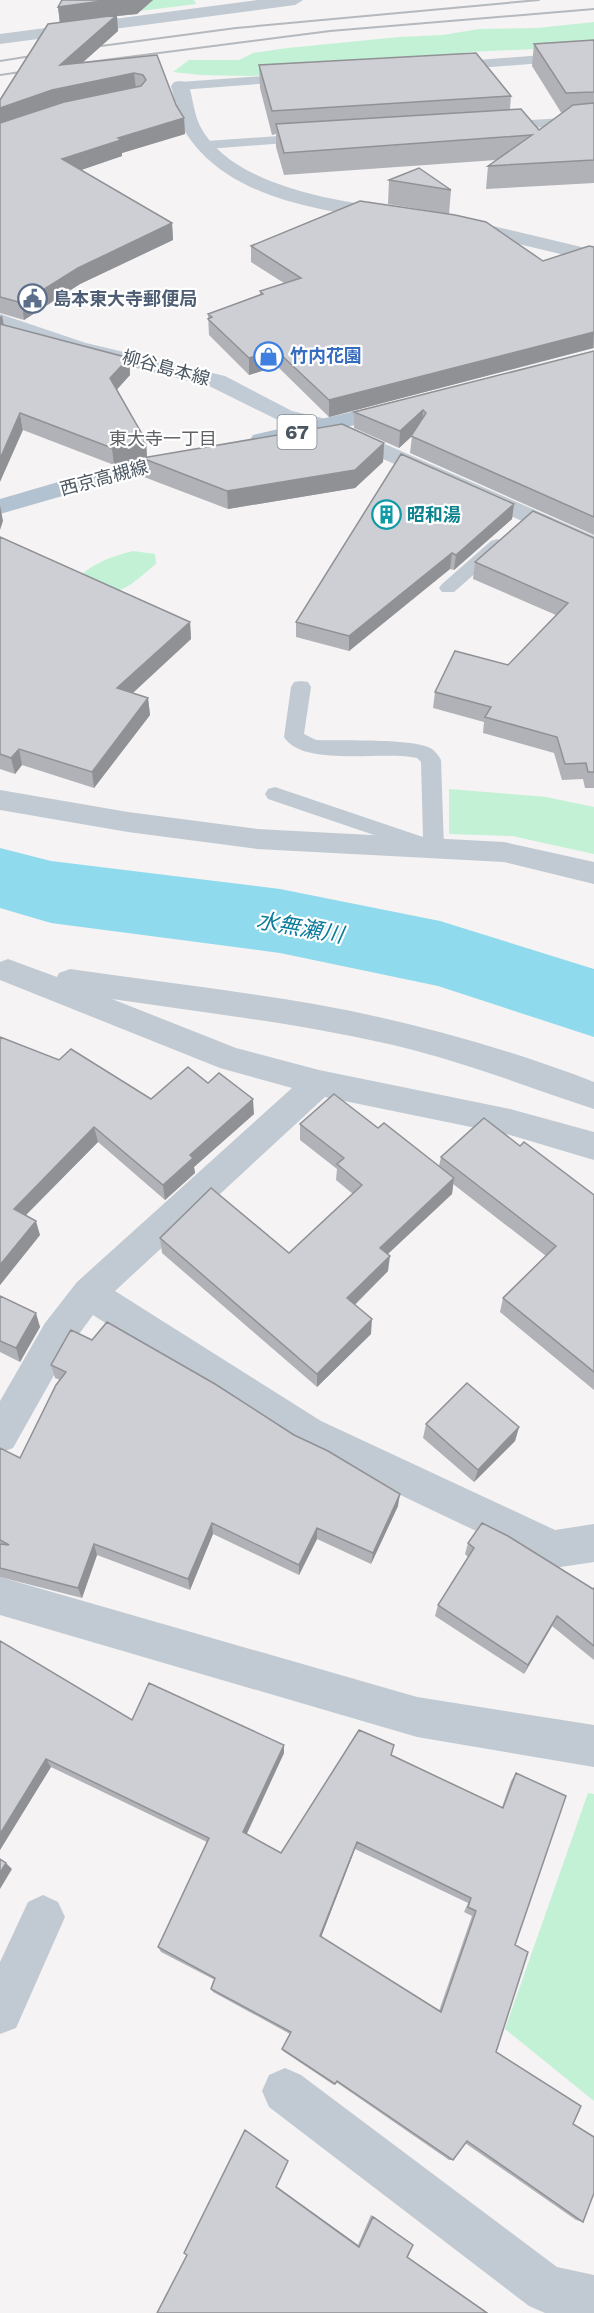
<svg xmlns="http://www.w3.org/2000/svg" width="594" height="2313" font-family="'Work Sans','Noto Sans JP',sans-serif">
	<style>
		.green { fill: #c3f1d5 }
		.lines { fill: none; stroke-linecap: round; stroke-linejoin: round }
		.river { fill: #90daee; fill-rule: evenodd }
		.service { fill: #c1cad2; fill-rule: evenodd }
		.minor { fill: #c1cad2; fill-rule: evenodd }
		.tertiary { fill: #c1cad2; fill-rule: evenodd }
		.secondary { fill: #c1cbd6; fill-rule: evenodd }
		.primary { fill: #b3c2d1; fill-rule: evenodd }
		.rail { stroke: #b5b8bd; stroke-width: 2 }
		.wall { fill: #b0b2b7; fill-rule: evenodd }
		.shaded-wall { fill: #909195 }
		.building { fill: #cdcfd5; stroke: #909195; stroke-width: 1.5; fill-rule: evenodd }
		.labels { text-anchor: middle; stroke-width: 4.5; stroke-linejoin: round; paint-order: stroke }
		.far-service-label { font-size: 18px; font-weight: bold; fill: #4e5e75; stroke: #fff; text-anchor: start }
		.far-shop-label { font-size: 18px; font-weight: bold; fill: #366cbe; stroke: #fff; text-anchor: start }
		.far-street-label { font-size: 18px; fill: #4a5661; stroke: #fff }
		.far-neighbourhood-label { font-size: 18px; fill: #5f6368; stroke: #fff }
		.far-culture-label { font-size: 18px; font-weight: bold; fill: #0d838f; stroke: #fff; text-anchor: start }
		.shield { fill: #fff; stroke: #808990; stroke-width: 1.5 }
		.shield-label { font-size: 20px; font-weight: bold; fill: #4a5661 }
		.water-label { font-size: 22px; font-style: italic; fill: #0c7c9b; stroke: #fff }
	</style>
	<rect width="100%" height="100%" fill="#f5f3f3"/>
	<path class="green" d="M131 0H194L196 4 116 14Z
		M594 22V46L469 52 417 62 250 76 201 75 173 72 189 60H239L253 53 288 48 399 37 443 35 479 29 537 28Z
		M133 551 155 554 156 564C117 596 121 596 72 584 88 565 109 557 133 551Z
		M449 789 546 797 594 807V854L512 836 449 834Z
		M588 1793 594 1794V2101L505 2029Z"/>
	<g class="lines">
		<path class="river" d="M0 848 51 861 280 889 440 921 594 969V1037L438 986 280 953 51 923 0 908Z"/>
		<path class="service" d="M594 51V59L452 70 446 66 452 62Z
			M292 74 299 78 297 81 180 90 173 86 180 82Z
			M594 116V124L501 130 494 126 501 122Z
			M307 134 312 135 314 138 312 141 207 149 200 145 207 141Z
			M497 539 503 541 506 545 503 549 454 592H442L439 588 442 584 491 541Z
			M301 681 308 682 311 687 304 734 316 740C339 741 416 738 432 749 436 752 439 756 441 760L444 848 441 853 434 856 427 853 268 799 265 794 268 789 275 787 423 837 421 762 417 758C385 750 303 768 284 737L291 687 294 682Z"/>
		<path class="minor" d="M257 0H303L295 5 0 44V34Z
			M180 81 186 82 189 86C193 99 194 114 200 126 230 184 329 200 387 208L394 210 397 214 394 218 387 220C316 210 224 197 184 130 176 117 175 100 171 86L174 82Z
			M459 218 594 250V262L452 228 449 224 452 220Z
			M344 426 594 536V553L336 438 333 433 336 428Z
			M8 959 57 977 59 973 70 969C151 981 233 990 314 1004 409 1021 503 1047 594 1082V1109C533 1089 475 1066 413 1050 314 1025 213 1014 112 999L236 1048 319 1070 510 1109 594 1132V1160L510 1135 325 1097 115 1291 321 1421 555 1530 594 1524V1562L554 1568 295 1445 93 1315 71 1345 13 1448 0 1453V1401L45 1323 77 1282 292 1088 220 1068 0 980V962Z
			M0 1577 417 1697 594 1725V1767L417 1737 0 1615Z
			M43 1895 58 1902 65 1917 16 2028 0 2034V1962L28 1902Z
			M285 2068 301 2075 557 2267 594 2275V2313H545L529 2306 269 2107 262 2091 269 2075Z"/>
		<path class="tertiary" d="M0 790 128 812 257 829 504 842 594 862V884L504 862 257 849 128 832 0 810Z"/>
		<path class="secondary" d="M0 314 86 343 225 376 292 411 335 421 338 426 335 431 327 433 282 422 209 386 72 352 0 328Z"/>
		<path class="primary" d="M398 401 406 403 409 408 406 413 261 447 253 445 250 440 253 435Z
			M187 450 195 452 199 457 195 462 104 484 0 514V499L89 473Z"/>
		<path class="rail" d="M86 48 236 28 539 0
			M0 61 44 54
			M66 65 330 31 594 9
			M0 75 34 70"/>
	</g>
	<path class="wall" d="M62 0H153L137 14 117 16 118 31 82 63 157 55 176 105 184 118 185 134 122 153V156L80 170 172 223 173 240 80 284 24 320 0 313V100L60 23 58 7Z
		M594 40V183L486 189 488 166 496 160 284 175 276 147V134L272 135 260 88 259 65 511 96 510 109 539 130 562 114 532 66 534 44Z
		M389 180 451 190 449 214 388 204Z
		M251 246 543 261 594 247V348L329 417 277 366 249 375 209 335 208 314 260 294V291L284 283 251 262Z
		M4 325 129 358 130 375 117 389 146 441 147 457 384 443 383 462 355 488 228 509 144 477 142 459 114 465 23 430Z
		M594 351V535L410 453 412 436 399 448 354 428V412Z
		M514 504 512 519 454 570 450 569 349 651 296 637V622Z
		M0 537 190 622 191 639 132 693 148 698 150 715 94 788 22 765 15 774 0 769Z
		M594 538V788H585L583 779 562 780 554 753 483 733 484 722 433 708 435 692 508 665 556 615 473 579 475 562Z
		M0 1037 151 1099 208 1083 254 1114 194 1167 195 1173 165 1200 98 1142 26 1215 40 1235 0 1285Z
		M300 1124 378 1128 439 1166 441 1157 520 1146 594 1195V1390L500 1312 503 1298 546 1256 453 1184 452 1194 388 1254V1271L355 1305 371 1334 317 1387 162 1253 160 1238 289 1253 353 1194 336 1180 337 1169 300 1140Z
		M0 1296 40 1327 20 1362 0 1352Z
		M51 1365 398 1506 371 1564 317 1539 299 1575 213 1534 190 1590 97 1555 82 1598 0 1577V1448L20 1458 60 1380 55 1378Z
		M426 1424 519 1427 515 1441 474 1482 423 1438Z
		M468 1543 593 1589 594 1588V1660L552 1626 524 1674 435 1616 438 1605 468 1557 465 1554Z
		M0 1641 132 1720 284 1753 247 1834 281 1853 392 1755 502 1807 511 1781 516 1773 515 1945 496 2052 573 2124 583 2222 576 2220 465 2143 453 2160H449L336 2082 334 2085 283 2051 282 2049 290 2034 213 1992 211 1989 215 1980 161 1952 158 1947 207 1842 51 1767 0 1850ZM355 1849 468 1903 464 1912 472 1916 439 2011 321 1937Z
		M276 2186 358 2245 371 2215 413 2245 408 2257 488 2313H157L187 2255Z"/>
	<path class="shaded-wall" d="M109 0H153L137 14 117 16 118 31 62 81 60 24 58 7Z
		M134 73 136 89 0 125V108L52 90Z
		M184 118 185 134 122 153V156L64 176 62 159 118 138Z
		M172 223 173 240 80 284 24 320 22 303 78 268Z
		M2 315 5 332 0 335V317Z
		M594 332 593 348 329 417V400Z
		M276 350 277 366 249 375V358Z
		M129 358 130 375 112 395 110 378Z
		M423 410 422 427 399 448 400 431Z
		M20 413 23 430 0 482V459Z
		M146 441 147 458 114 465 112 448Z
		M384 443 383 462 355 488 228 509 227 491Z
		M514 504 512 519 454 570 456 555Z
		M0 506V505L3 521 0 530Z
		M452 553 450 569 349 651V636Z
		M190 622 191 639 120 705 117 688Z
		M148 698 150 715 94 788 92 772Z
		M19 749 22 765 15 774 11 758Z
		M253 1099 254 1114 194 1167 195 1173 165 1200 163 1185 190 1155Z
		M94 1127 98 1142 18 1223 14 1209Z
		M454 1178 452 1194 378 1263 380 1248Z
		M36 1221 40 1235 0 1285V1265Z
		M390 1256 388 1271 346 1313 347 1298Z
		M36 1313 40 1327 20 1362 16 1348Z
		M372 1319 371 1334 317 1387V1374Z
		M519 1427 515 1441 474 1482 478 1470Z
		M400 1494 398 1506 371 1564 373 1553Z
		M212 1523 213 1534 190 1590 188 1579Z
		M317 1528V1539L299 1575V1565Z
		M94 1544 97 1555 82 1598 78 1588Z
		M557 1616 552 1626 524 1674 528 1665Z
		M284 1745V1753L244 1839 243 1832Z
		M46 1759 51 1767 0 1850V1834Z
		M357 1842 355 1849 320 1940V1936Z
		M6 1863 12 1869 0 1889V1873Z
		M276 2186 358 2245 359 2247 276 2187Z
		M405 2255 488 2313H487Z"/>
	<path class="building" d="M62 0H109L58 7Z
		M117 15 60 65 157 55 176 105 184 118 118 138 121 140 62 159 172 223 78 268 22 303 0 297V123L64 102 141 86 146 80 143 75 134 73 52 90 0 108V100L48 24Z
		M594 40V92L566 93 534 44Z
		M476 53 511 96 272 111 259 65Z
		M594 103V160L488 166 532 135 284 153 276 124 521 109 539 130 573 105Z
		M419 168 451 190 389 180Z
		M360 201 455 215 486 222 543 261 589 246 594 247V332L329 400 276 350 249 358 208 319 212 317 208 314 263 294 260 291 301 278 251 246Z
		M0 324 129 358 110 378 146 441 112 448 20 413 0 459Z
		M594 351V517L411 436 426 413 423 410 400 431 354 412Z
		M342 424 384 443 355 470 227 491 142 458Z
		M401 454 514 504 456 555 452 553 349 636 296 622Z
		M533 511 594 538V772H588L586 763 565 764 557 737 485 717 491 707 435 692 455 651 508 665 568 603 475 562Z
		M0 537 190 622 117 688 148 698 92 772 19 749 11 758 0 754Z
		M0 1037 59 1060 71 1049 151 1099 188 1067 208 1083 219 1073 253 1099 190 1155 193 1158 163 1185 94 1127 14 1209 36 1221 0 1265Z
		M334 1094 378 1128 384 1123 454 1178 380 1248 390 1256 347 1298 372 1319 317 1374 160 1238 211 1188 289 1253 362 1185 337 1164 344 1158 300 1124Z
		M484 1118 520 1146 524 1142 594 1195V1372L503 1298 556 1246 441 1157Z
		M0 1296 36 1313 16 1348 0 1341Z
		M107 1322 215 1384 294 1435 328 1451 400 1494 373 1553 317 1528 299 1565 212 1523 188 1579 94 1544 78 1588 0 1568V1544L9 1545 0 1540V1448L20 1458 56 1385 66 1372 51 1365 69 1333 71 1330 92 1340Z
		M467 1383 519 1427 478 1470 426 1424Z
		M482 1523 508 1536 593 1589 594 1588V1646L557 1616 528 1665 438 1605 474 1548 468 1543Z
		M0 1641 132 1720 149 1683 284 1745 243 1832 281 1853 359 1730 394 1745 391 1755 503 1808 516 1773 566 1796 515 1945 528 1952 496 2052 581 2106 573 2124 594 2137V2193L583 2222 467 2141 453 2160 337 2081 335 2084 282 2049 291 2032 211 1989 215 1978 158 1947 209 1838 46 1759 0 1834ZM357 1842 471 1898 468 1907 476 1911 441 2012 320 1936Z
		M0 1859 6 1863 0 1873Z
		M245 2130 288 2161 276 2187 359 2247 373 2217 413 2245 407 2257 487 2313H157L187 2255 184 2253Z"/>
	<defs>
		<symbol id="civic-ring" viewBox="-11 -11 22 22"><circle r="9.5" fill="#fff" stroke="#5c6f8a" stroke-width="1.5"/><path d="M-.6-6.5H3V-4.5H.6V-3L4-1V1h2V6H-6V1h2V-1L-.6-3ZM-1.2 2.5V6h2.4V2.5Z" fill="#5c6f8a"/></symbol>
		<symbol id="shop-ring" viewBox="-11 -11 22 22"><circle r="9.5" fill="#fff" stroke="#3f7fe0" stroke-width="1.5"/><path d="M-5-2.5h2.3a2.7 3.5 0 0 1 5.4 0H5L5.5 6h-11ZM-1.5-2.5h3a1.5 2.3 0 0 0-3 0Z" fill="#3f7fe0"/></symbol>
		<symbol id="building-ring" viewBox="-11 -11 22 22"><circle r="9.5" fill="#fff" stroke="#0f9aa8" stroke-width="1.5"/><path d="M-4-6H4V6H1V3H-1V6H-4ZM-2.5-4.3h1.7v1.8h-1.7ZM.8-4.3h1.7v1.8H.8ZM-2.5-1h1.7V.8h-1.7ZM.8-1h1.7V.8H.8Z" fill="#0f9aa8"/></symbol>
	</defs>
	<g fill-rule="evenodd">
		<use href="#civic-ring" x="16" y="282" width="33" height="33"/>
		<use href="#shop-ring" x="252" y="340" width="33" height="33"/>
		<use href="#building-ring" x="370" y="498" width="33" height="33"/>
	</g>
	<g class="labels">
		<g class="far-service-label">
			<text x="53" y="305">島本東大寺郵便局</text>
		</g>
		<g class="far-shop-label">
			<text x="290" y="362">竹内花園</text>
		</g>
		<g class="far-street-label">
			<text transform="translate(166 368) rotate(15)" y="6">柳谷島本線</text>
			<text transform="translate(104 478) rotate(-15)" y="6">西京高槻線</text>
		</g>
		<g class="far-neighbourhood-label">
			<text x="163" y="445">東大寺一丁目</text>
		</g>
		<g class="far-culture-label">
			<text x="407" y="521">昭和湯</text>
		</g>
		<rect class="shield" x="277.5" y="415" width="39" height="34" rx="4.5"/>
		<g class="shield-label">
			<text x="297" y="439">67</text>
		</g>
		<g class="water-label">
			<text transform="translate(300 927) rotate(10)" y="8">水無瀬川</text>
		</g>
	</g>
</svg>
